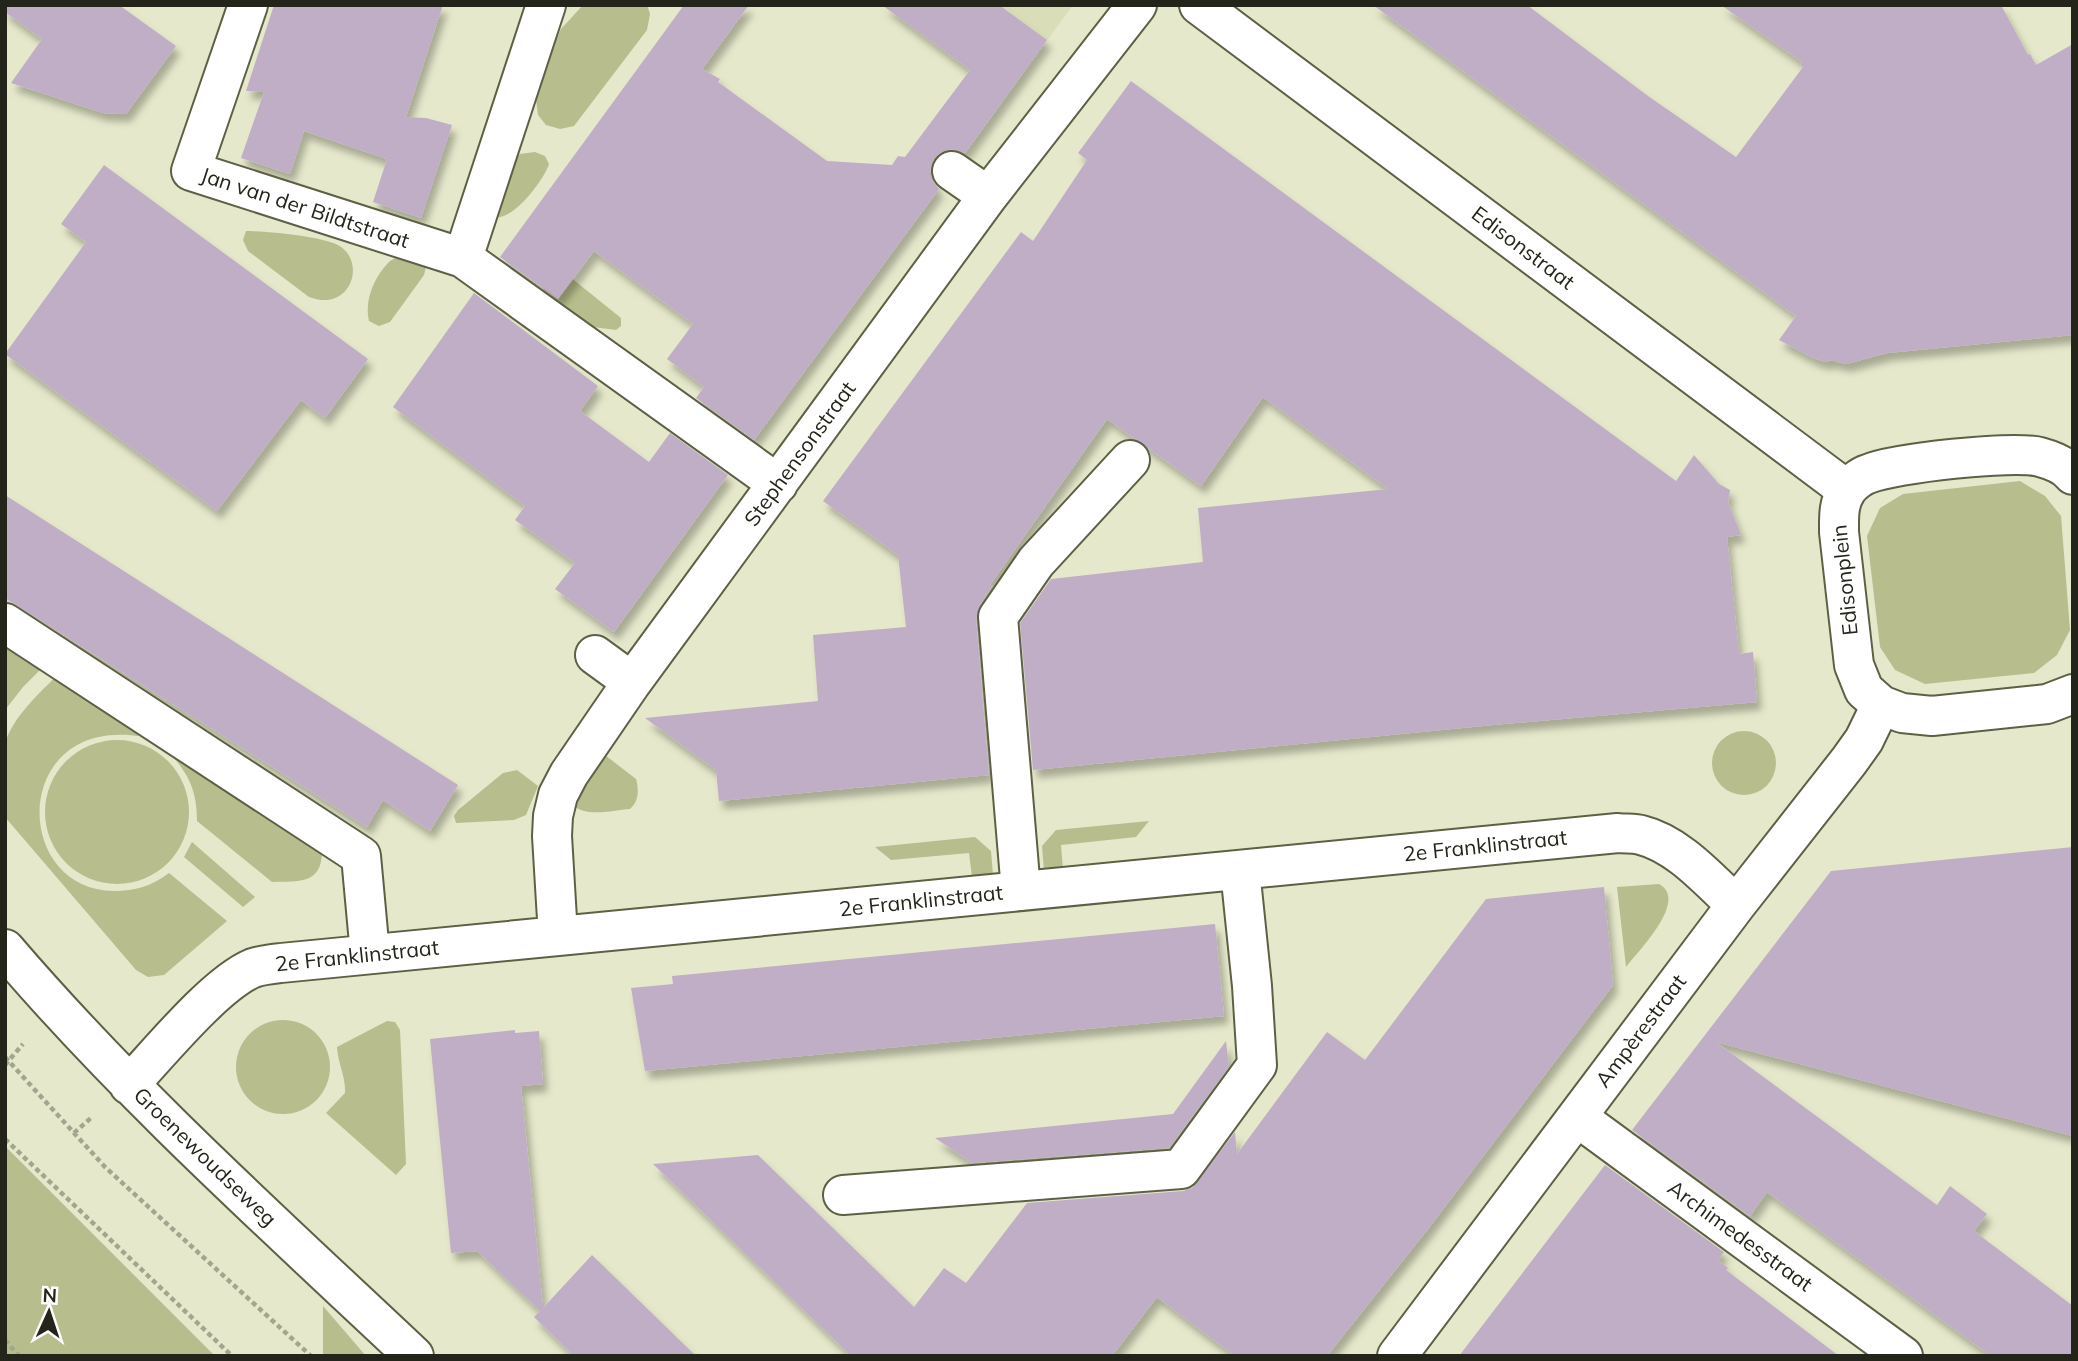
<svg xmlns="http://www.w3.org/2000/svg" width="2078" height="1361" font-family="Mulish,sans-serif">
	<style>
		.built { fill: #d9ddb8 }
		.green { fill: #b8bd8d }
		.building { fill: #c0aec7; filter: url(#shadow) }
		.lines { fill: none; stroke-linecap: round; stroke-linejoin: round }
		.minor-casing { stroke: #5d6045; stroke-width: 42 }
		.path { stroke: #a3a68e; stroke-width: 4.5; stroke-dasharray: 5 3.5; stroke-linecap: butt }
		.minor { stroke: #fff; stroke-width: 38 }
		.labels { text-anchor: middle; stroke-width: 6; stroke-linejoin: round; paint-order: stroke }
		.street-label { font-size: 21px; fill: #24251a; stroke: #fff }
	</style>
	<defs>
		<filter id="shadow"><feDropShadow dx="4.5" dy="8" stdDeviation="3.5" flood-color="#0004"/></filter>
	</defs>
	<rect width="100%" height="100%" fill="#e5e8ca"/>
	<path class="built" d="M882 5H1073L1006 96Z"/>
	<path class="green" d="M583 5H647L650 14 647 30 574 126 560 129 546 125 538 115 536 99 540 75 561 29Z
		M535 152 545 156 549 164C544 180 511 224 492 217L504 172 520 154Z
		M246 231C266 231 321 236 338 245 368 262 350 313 309 297L248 251 243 240Z
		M406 255 421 259 426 267 424 275 390 322 379 326 369 321C364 301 374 277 389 262 393 258 400 257 406 255Z
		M549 260 621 318V326L616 330 593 327 544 290 534 272Z
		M2020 481 2045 496 2061 516 2070 630 2057 655 2034 673 1925 684 1895 670 1880 647 1867 536 1880 508 1903 494Z
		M5 639 45 665 23 687 5 710Z
		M59 674 143 727 138 736C11 718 11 890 114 891 135 891 152 886 169 873L227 921 164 975 148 977 136 970 5 817C5 799 2 759 5 744 11 719 41 691 59 674Z
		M1712 763a32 32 0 1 1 64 0a32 32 0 1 1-64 0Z
		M45 812a72 72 0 1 1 144 0a72 72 0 1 1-144 0Z
		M167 750 322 851C322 885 298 881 272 882L197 821C197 789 188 773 167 750Z
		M601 752 636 779C639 790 639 801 630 809 613 810 586 818 573 805Z
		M517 770 538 786 526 815 514 820 456 823 454 816 458 810 503 773Z
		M1149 821 1136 837 1061 845 1063 869 1044 871 1042 846 1056 830Z
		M975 837 991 851 993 875 972 877 969 853 891 860 875 847Z
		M192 842 255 897 243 907 184 857Z
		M1659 884C1689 900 1639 950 1626 967L1617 887Z
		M236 1067a47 47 0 1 1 94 0a47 47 0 1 1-94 0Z
		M387 1021 395 1022 400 1030 406 1164 396 1175 326 1113 345 1093C346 1077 338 1064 337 1047Z
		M5 1146 215 1356H5Z
		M323 1306 366 1356H323Z"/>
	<path class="building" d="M5 5H119L176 46 126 114 103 113 11 83 42 39 5 12Z
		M274 5H443L406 117 426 118 452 125 421 218 373 202 387 159 345 145 304 131 290 174 241 158 264 92 246 91Z
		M684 5H749L702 69 720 79 718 82 827 161 892 165 898 156 905 157 970 70 882 5H999L1047 40 965 153 953 149 942 152 934 158 930 170 933 181 939 189 754 440 696 398 704 387 667 359 693 324 594 251 558 299 500 257Z
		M1373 5H1527L1648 96 1736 157 1803 67 1800 65 1802 62 1721 5H2001L2028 55 2030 54 2036 65 2073 44V335L1887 353 1846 364 1831 360 1826 362 1813 358 1779 340 1796 316Z
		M1131 81 1676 481 1694 455 1719 484 1730 490 1728 502 1741 535 1727 537 1739 654 1753 652 1757 702 1492 725 1033 770 1020 623 1051 579 1203 562 1198 508 1388 489 1263 397 1201 486 1107 419 990 585H993L980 605 976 619 989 775 719 801 716 770 645 718 818 701 813 635 906 627 898 555 823 501 1021 232 1033 241 1087 160 1078 153Z
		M104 165 368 359 325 418 301 400 217 511 5 354 86 242 61 224Z
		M474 293 598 386 580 411 649 462 670 433 728 475 614 632 555 589 575 563 515 520 525 506 393 407Z
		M5 495 458 785 430 831 383 800 367 827 5 598Z
		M2073 847V1136L1716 1042 1937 1205 1950 1186 1987 1214 1974 1231 2073 1306V1356H1991L1767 1192 1750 1216 1632 1130 1831 871Z
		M1604 887 1613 985 1428 1229 1327 1356H1235L1157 1297 1112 1356H851L653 1164 758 1155 914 1307 944 1268 966 1283 1027 1203 1183 1191 1192 1188 1235 1132 1237 1154 1327 1032 1365 1060 1486 899Z
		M1215 924 1224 1016 645 1071 631 988 673 984 672 976Z
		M515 1030V1033L539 1031 543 1084 521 1086 543 1308 592 1255 696 1356H574L534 1317 540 1311 477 1251 451 1253 430 1039Z
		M1226 1041 1229 1067 1169 1148 972 1163 935 1138 1173 1114Z
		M1605 1165 1724 1252 1718 1260 1728 1268 1726 1270 1839 1356H1459Z"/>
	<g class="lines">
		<defs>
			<path id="minor" d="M248 5 191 171 463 258 546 5
				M1199 5 1847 490
				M952 171 988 196
				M463 258 778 484
				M2073 475C2066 466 2051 460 2040 457 2013 450 1894 463 1868 474 1861 476 1851 484 1847 490 1838 503 1839 518 1839 532L1854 665 1864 690 1881 705 1902 713 1932 716 2047 704 2073 694
				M5 623 361 856 370 954
				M595 655 632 682
				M1021 891 998 617 1036 562 1130 460
				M558 936 552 836 553 816 558 795 569 774 632 682 988 196 1137 5
				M5 949C130 1095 274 1224 414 1356
				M129 1085C159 1053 215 984 253 968 262 965 272 964 281 963L1618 833C1626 834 1634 833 1641 835 1678 844 1709 880 1736 905
				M1577 1117 1903 1356
				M843 1195 1181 1169 1257 1065 1252 986 1240 870
				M1397 1356 1736 905 1849 761 1864 740 1881 705"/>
		</defs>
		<use href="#minor" class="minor-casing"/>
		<path class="path" d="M5 1057 105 1167 311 1356
			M5 1065 23 1044
			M74 1133 92 1117
			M5 1139 232 1356
			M5 1340 19 1356"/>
		<use href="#minor" class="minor"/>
	</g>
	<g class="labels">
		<g class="street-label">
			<text transform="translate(305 208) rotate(18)" y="7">Jan van der Bildtstraat</text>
			<text transform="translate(1523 248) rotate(37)" y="7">Edisonstraat</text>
			<text transform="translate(800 454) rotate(-54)" y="7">Stephensonstraat</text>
			<text transform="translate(1845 580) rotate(-96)" y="7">Edisonplein</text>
			<text transform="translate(1485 846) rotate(-6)" y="7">2e Franklinstraat</text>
			<text transform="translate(921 901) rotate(-6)" y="7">2e Franklinstraat</text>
			<text transform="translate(357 956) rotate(-6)" y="7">2e Franklinstraat</text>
			<text transform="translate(1641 1031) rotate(-53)" y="7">Ampèrestraat</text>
			<text transform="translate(205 1157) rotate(44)" y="7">Groenewoudseweg</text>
			<text transform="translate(1740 1236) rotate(36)" y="7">Archimedesstraat</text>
		</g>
	</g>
	<rect width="2078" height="1361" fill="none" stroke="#24251a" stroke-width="14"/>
	<g transform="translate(49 1312) rotate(3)" stroke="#ffffff" stroke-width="5" paint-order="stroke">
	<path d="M0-5L12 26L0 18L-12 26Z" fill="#24251a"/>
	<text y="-10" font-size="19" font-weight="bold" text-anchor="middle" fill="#24251a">N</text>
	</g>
</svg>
